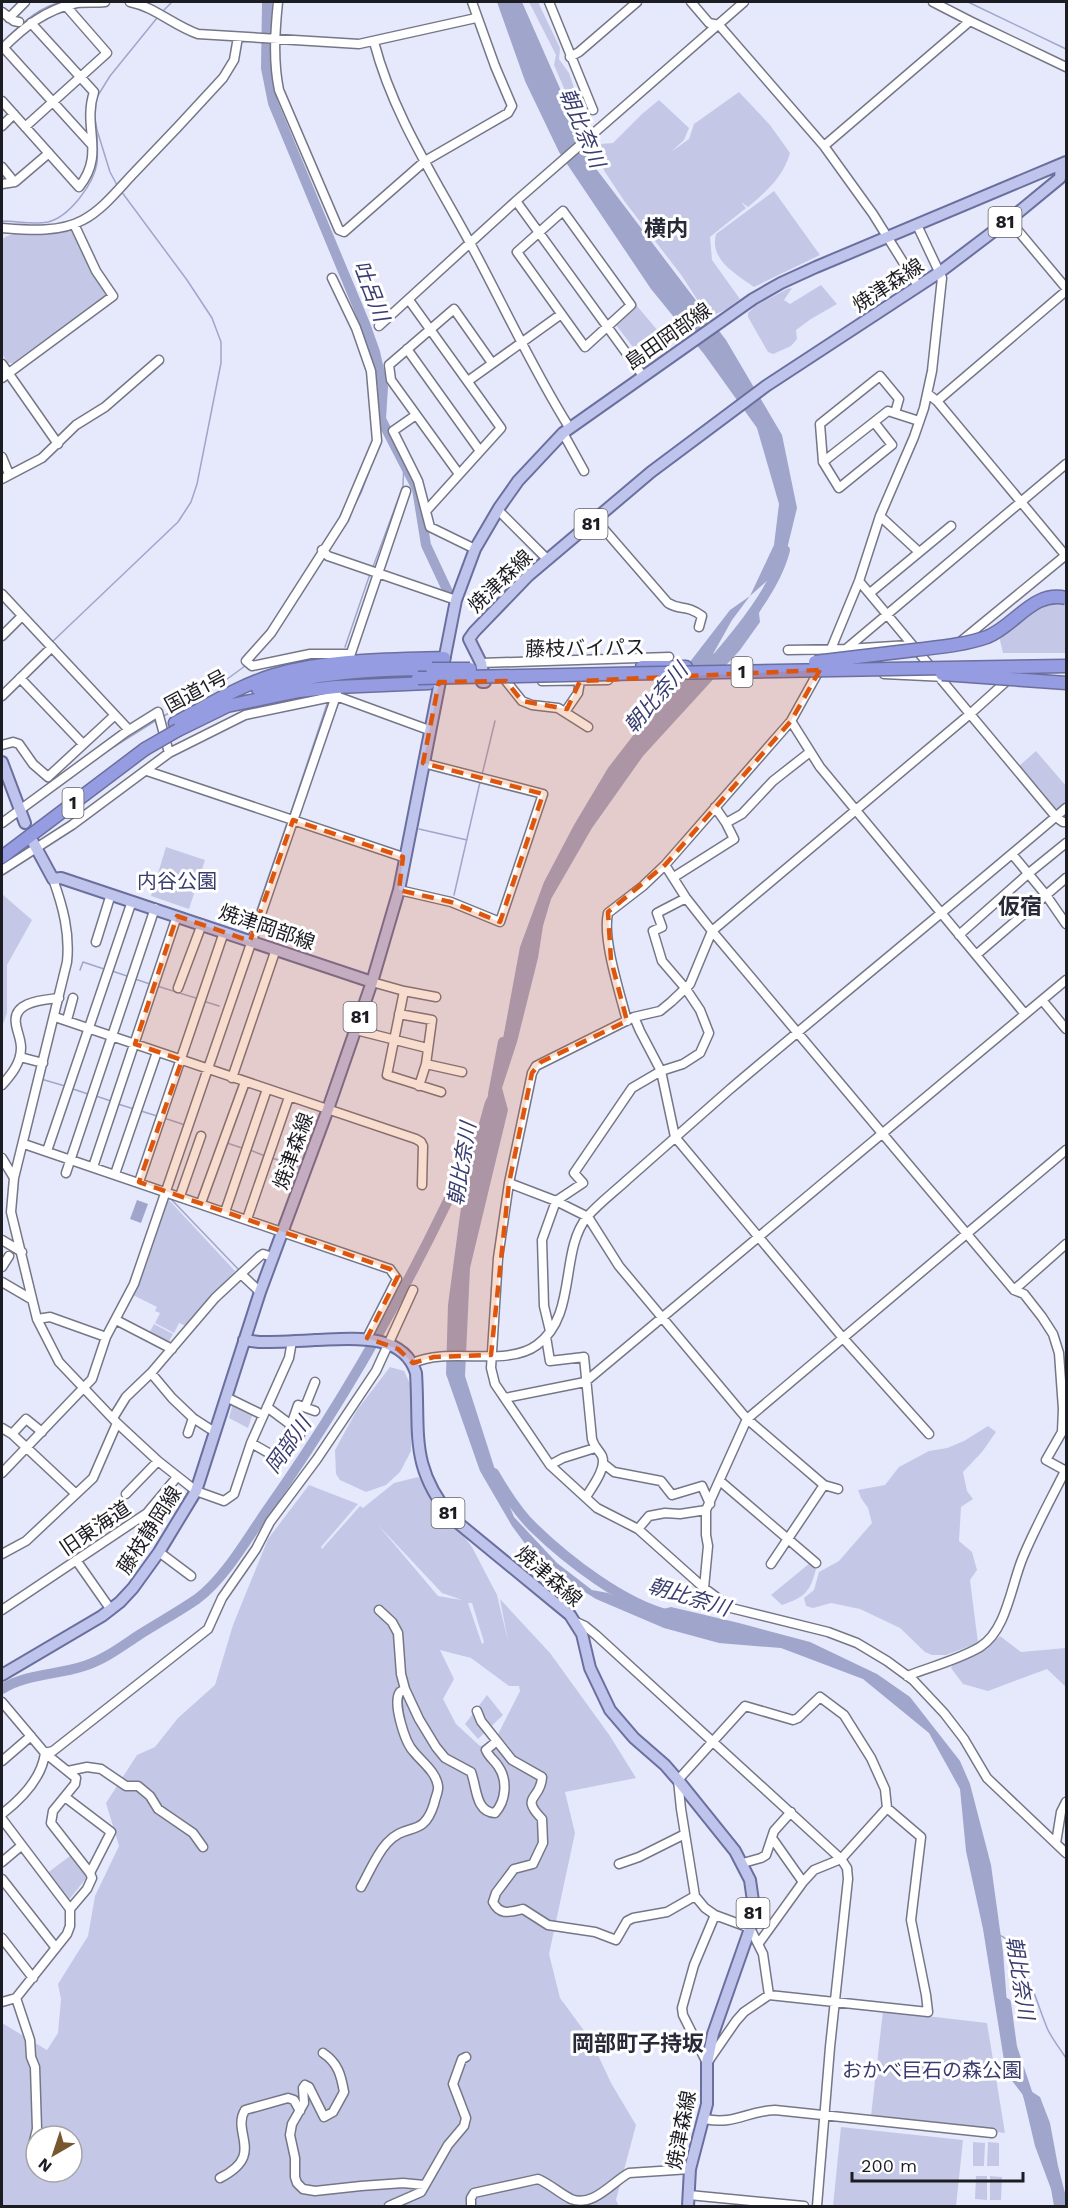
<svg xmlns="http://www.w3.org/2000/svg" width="1068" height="2208" font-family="'Work Sans','Noto Sans JP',sans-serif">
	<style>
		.green { fill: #c4c8e6; fill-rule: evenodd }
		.water { fill: #a0a5cb }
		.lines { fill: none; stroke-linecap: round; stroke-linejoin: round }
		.stream { stroke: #a0a5cb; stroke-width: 1.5 }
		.river { stroke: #a0a5cb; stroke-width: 10 }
		.minor-casing { stroke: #757787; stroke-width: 11 }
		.major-casing { stroke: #6b6f9e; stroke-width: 14 }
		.highway-casing { stroke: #6b6f9e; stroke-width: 15 }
		.minor { stroke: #fff; stroke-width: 8 }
		.major { stroke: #bfc4ed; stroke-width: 10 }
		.highway { stroke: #959ce1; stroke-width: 12 }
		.highway-bridge-casing { stroke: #6b6f9e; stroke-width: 15; stroke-linecap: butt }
		.highway-bridge { stroke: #959ce1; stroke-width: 12 }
		.marked { fill: #de560d; fill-opacity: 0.2; stroke: #de560d; stroke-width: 4.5; stroke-dasharray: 12 8; stroke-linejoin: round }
		.labels { text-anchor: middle; stroke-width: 6; stroke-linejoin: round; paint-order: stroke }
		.shield { fill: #fff; stroke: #606065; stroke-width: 1.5 }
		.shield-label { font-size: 18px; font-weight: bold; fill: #1c1c23 }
		.street-label { font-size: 20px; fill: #1c1c23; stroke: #fff }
		.park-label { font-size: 20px; fill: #3a3d70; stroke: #fff }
		.water-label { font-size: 21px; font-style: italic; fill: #3a3d70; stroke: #fff }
		.quarter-label { font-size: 22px; font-weight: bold; fill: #282a38; stroke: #fff }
	</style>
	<rect width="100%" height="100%" fill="#e6e9fc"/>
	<path class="green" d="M529 2H538L560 48 559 59 569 73 581 108 600 144 613 143 642 114 659 100 689 128 684 140 671 152 689 139 694 124 739 92 770 125 790 153C783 177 767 191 748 207L741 202 746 208 710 237 712 260 740 299C731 306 719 316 707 315L682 276 625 202 605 172 576 116 554 65 556 55Z
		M774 191 820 255 754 287C736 274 709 260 716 234Z
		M76 228 110 293 13 363H8L2 354V239C16 230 22 236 38 235 51 235 64 232 76 228Z
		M821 285 837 304 811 319 796 330 797 339 791 346 773 354 768 352 748 317V313L755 306 787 289 792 288 784 300 790 304Z
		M637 306 669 344 646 364 616 325Z
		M1046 602H1061L1066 605V653H1003L999 636Z
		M1036 751 1066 786V805L1059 813 1019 766Z
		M166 847 205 860 189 909 151 896Z
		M2 894 32 920 7 965V1013L2 1027Z
		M168 1199 235 1271 186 1326 179 1323 174 1333 155 1323 160 1313 155 1311 157 1307 133 1295Z
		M154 1324 173 1334 168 1343 149 1333Z
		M390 1367 404 1371 412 1388 411 1451 400 1472 386 1485 366 1492 340 1480 336 1474 335 1450 357 1410Z
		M233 1403 253 1413 248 1428 229 1418Z
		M988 1426 996 1432 982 1452 963 1472 967 1491 973 1499 961 1507 959 1541 972 1552 977 1570 970 1580 978 1643 946 1655H932L925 1652 900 1628 860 1609 831 1603 813 1608 806 1606 804 1598 814 1590 819 1572 839 1561 872 1523 868 1508 861 1498 858 1490 885 1485 899 1467 929 1451 947 1448 964 1441Z
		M418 1477 472 1547 497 1595 508 1641 500 1599 550 1653 610 1736 636 1778 565 1792 575 1833 549 1954 560 1998 591 2040 611 2083 636 2125 616 2200 619 2206H2V2023L47 2050 58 2033 61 1999 58 1984 88 1936 95 1896 119 1846 106 1803 137 1755 155 1747 178 1718 215 1685 233 1625 268 1539 309 1485 358 1504 321 1547 322 1549 360 1506 363 1508 394 1483ZM378 1525 442 1593 462 1600 438 1596ZM468 1603H472L484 1642 482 1644ZM440 1650 471 1658 509 1686H519L520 1691 493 1744 480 1746 456 1724 443 1699 454 1679ZM36 2136H72V2172H36Z
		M810 1563 816 1569C810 1592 805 1597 782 1605L771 1595Z
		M1000 1636 1021 1652 1066 1648V1687L1047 1669 988 1691 963 1684 951 1668 954 1661 975 1655Z
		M487 1695 503 1715 478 1739 465 1724Z
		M70 1856 87 1877 68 1901 46 1874Z
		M883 2011 987 2023 1005 2133 871 2116Z
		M841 2127 963 2140 956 2206H833Z
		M973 2142 985 2143 984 2166H973Z
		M988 2142 999 2143V2166H987Z
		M976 2176H987V2200L975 2199Z
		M990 2176 1002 2177 1001 2200H990Z"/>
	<path class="water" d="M497 2H522L594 166 726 340 782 435 797 508 786 553 769 579 750 596 732 620 713 654 731 648 754 609 772 586 759 613 760 622 740 650 643 756 592 828 551 899 543 926 538 958 517 1042 502 1088 508 1110 470 1268 465 1376 497 1476 514 1517 557 1563 592 1590 608 1593 647 1613 671 1607 739 1623 810 1642 877 1674 910 1697 960 1761 970 1784 991 1865 1003 1952 1012 2069 1023 2086 1040 2097 1050 2123 1058 2166 1066 2197V2206H1054L1051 2189 1035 2146 1023 2095 1006 2073 983 1929 966 1851 960 1789 929 1733 863 1679 781 1648 719 1643 664 1628 596 1599 572 1584 532 1553 512 1526 480 1471 446 1374 448 1305 466 1170 485 1102 495 1082 520 947 544 882 574 825 608 768 730 610 750 596 774 545 779 504 757 428 704 354 651 289 559 152 525 81Z
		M137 1200 148 1204 141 1223 130 1219Z"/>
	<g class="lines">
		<path class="stream" d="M968 2 1066 49
			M162 12 172 2
			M2 42C20 26 36 8 61 2
			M97 97 110 76 157 18
			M94 114 97 130
			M97 130 110 172 117 185
			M2 221C16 221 33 225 48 222 69 217 94 184 97 163 98 154 97 144 97 135
			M380 434 381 419
			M354 506 361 493 377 450
			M373 567 403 486 404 462
			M51 643 178 522 191 502 197 484 221 363V342L212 318 187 280 121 191
			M345 647 370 574
			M162 717 219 685 245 666
			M104 753 155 721
			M482 775 495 721
			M290 815 327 704
			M419 829 467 840
			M454 895 480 782
			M249 933 287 823
			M80 970 83 962 104 969
			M112 971 127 976
			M135 979 150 984
			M157 986 199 999
			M203 1001 219 1006
			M41 1079 65 1086
			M73 1089 88 1094
			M96 1096 111 1101
			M118 1104 134 1109
			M141 1111 157 1116
			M164 1118 185 1125
			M227 1143 242 1148
			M250 1150 265 1156
			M272 1158 302 1168
			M170 1198 239 1270
			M999 1935C1021 1941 1038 2009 1048 2030 1053 2040 1060 2049 1066 2058"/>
		<path class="river" d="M267 2 266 68 273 103 365 324 375 352 383 387 381 419 417 489 426 545 448 592
			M715 660C740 631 776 587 785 550
			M493 1094 503 1042
			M494 1473C505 1492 518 1513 534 1528 568 1561 624 1604 669 1615
			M2 1689C26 1674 57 1675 84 1666 104 1660 122 1646 139 1635 158 1623 178 1612 197 1599 225 1578 247 1539 267 1510 349 1394 418 1270 476 1140
			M1006 2003 1012 2047 1030 2101"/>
		<defs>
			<path id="minor" d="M130 2C155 7 174 26 198 34L359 44 476 18
				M278 2C275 31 273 61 279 90L339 230 344 232 425 161 508 113 512 106 495 66 472 2
				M549 2 593 110
				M691 2 709 23 719 25 824 146 873 214 918 286
				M933 2 970 21 1066 67
				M2 12 14 21 19 22
				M9 18 25 2
				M374 42C393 115 435 178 470 243 503 304 532 368 569 427
				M3 47 91 144
				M2 49C24 27 46 9 77 3 87 2 96 3 105 2
				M570 57 579 52 637 2
				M2 101 79 187C106 153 82 128 94 92L31 23
				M2 126 14 114
				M25 127 107 53 66 6
				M824 146 970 21
				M2 167 11 178
				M2 184 15 182 49 153
				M516 201 643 376
				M563 211 631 305 585 347 517 252Z
				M1009 220 1066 288
				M2 228C28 230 59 233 83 220 102 210 117 191 131 176 162 144 193 111 223 78L234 60 238 37
				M332 278 356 328 371 371 377 441 344 519 271 633 246 661 252 666 310 654H350
				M409 300 501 428 427 510
				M379 326 516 201 744 2
				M407 349 480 451
				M2 364 58 444
				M2 378 113 296 96 271 74 224
				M468 381 560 315
				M928 394 937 401 1066 556
				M937 401 1066 291
				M416 415 393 431 418 481 430 527 475 549
				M874 422 892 445 839 488 823 462 820 424 880 376 899 399 895 413
				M563 433 584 471
				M2 457 9 474
				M823 462 888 411 919 421
				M459 474 391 380 389 365 454 309 492 363
				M2 479 42 458 76 425 105 407 159 360
				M498 510 548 560
				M880 516 919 552
				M596 520 668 603C681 611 686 604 702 616L699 627
				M322 550 328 556 456 600
				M859 581 1056 817 1063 822H1066
				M870 593 951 526
				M2 594 129 730
				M2 636 22 616
				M960 642 1066 555
				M847 649 909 645
				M788 650 846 649 1066 464
				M349 659 406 491
				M481 663 669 657
				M884 674 946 677
				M20 678 83 744
				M1010 678 970 714 712 931 690 984 671 1002 660 1011 634 1017 536 1066 532 1073 509 1183 498 1258 491 1368 495 1384 550 1465 597 1508 638 1529 704 1588 731 1608 828 1632 857 1643 887 1661 913 1680 944 1713 964 1739 987 1778 1066 1853
				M506 681 522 701 532 705 558 708 588 727
				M542 681 608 680
				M2 696 52 647
				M565 712 578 693 580 681
				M791 721 820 767 1025 1014
				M2 745 13 742 19 744 33 764 48 777 115 715
				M147 771 403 857 405 860
				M715 807 726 823
				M2 823 126 732 158 712 169 753
				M1012 854 1046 895 1066 924
				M665 865 686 898 712 931 1014 1290 1024 1294 1042 1317 1053 1334 1059 1353 1063 1409 1062 1432 1046 1460 1066 1471
				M2 870 72 825 169 753 245 715 336 696 429 730
				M674 877 734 839 726 823 742 814 773 781 810 752
				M53 879C63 907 70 933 67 962L14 1178 11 1212 37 1319 59 1362 117 1423 158 1461 196 1491 224 1501 234 1494 251 1443 289 1358 292 1341
				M399 890 451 902 500 922 543 794 423 763
				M959 935 1029 873 1066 843
				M96 942 111 894
				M976 955 1066 878
				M372 982 404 991 436 997
				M178 988 202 924
				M404 991 387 1075 441 1092
				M1042 1000 1066 1029
				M399 1014 432 1020 426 1064 419 1086
				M55 1017 416 1139 421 1142 423 1146 422 1185
				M634 1017 640 1031 661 1071 675 1137 843 1338 929 1434
				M67 1020 73 998
				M627 1021C620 993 602 939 608 913L643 886 665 865 791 721 831 649 859 581 880 516 914 437 924 408 932 371 942 278 917 225
				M356 1030 427 1048
				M20 1057 43 1063
				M426 1064 462 1072
				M232 1078 276 949
				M2 1085C11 1075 21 1063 21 1048 21 1039 17 1032 16 1024 12 1001 44 1000 59 998
				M24 1144 390 1269 397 1279 367 1338
				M47 1151 132 901
				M2 1158 14 1178
				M93 1167 177 916
				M66 1173 155 908
				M115 1174 157 1052
				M139 1182 224 932
				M509 1183 556 1201 588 1217 619 1266 747 1419 824 1485 838 1489
				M180 1196 201 1136
				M201 1203 245 1082
				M225 1212 267 1089
				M247 1219 289 1097
				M2 1240 22 1252
				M2 1267 9 1256
				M241 1274 260 1292
				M2 1282 31 1299
				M1014 1290 1066 1244
				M37 1319 50 1317 106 1337
				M116 1320 172 1349
				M550 1331 544 1306 542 1240 556 1201 583 1183 574 1173 632 1088 661 1071 683 1064 700 1053 709 1033 700 1010 686 989 662 961 653 931 662 927 657 913 686 898
				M546 1337 550 1361 584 1357 592 1439C594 1447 599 1450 602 1456 607 1468 592 1487 586 1497
				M413 1363C449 1346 506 1368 537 1345 578 1315 559 1252 587 1217 598 1204 614 1192 627 1180 661 1150 695 1120 729 1090 841 995 955 903 1066 808
				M151 1373 172 1398 193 1418 188 1433
				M226 1397 263 1415
				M505 1398 585 1382 1066 980
				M267 1407 291 1425 290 1428 300 1435
				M305 1407 315 1382
				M113 1418 126 1397 151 1373 215 1298 260 1256 263 1254 272 1257
				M193 1418 210 1429 216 1430
				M291 1425 298 1405 315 1411
				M2 1428 12 1434 76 1494
				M12 1434 26 1419 42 1432
				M251 1443 281 1460
				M604 1464 614 1472 661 1481 672 1495 702 1486 710 1504
				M550 1465 563 1458 595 1448
				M2 1473 92 1379 106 1337 134 1284 338 690
				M720 1481 816 1563
				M126 1494 158 1461
				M638 1529 649 1516 665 1513 680 1514 706 1510 747 1419 1066 1150
				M159 1552 191 1576
				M2 1554 26 1541 93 1478 117 1423
				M76 1560 111 1610
				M771 1564 824 1485
				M704 1588 708 1546 706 1535V1510
				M2 1610 147 1513 177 1477
				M379 1610 392 1622 398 1633 401 1674 405 1689 419 1719 436 1747 445 1758 471 1772C477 1787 475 1812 495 1813 506 1801 508 1780 498 1766 494 1760 489 1757 486 1750L497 1741
				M576 1622 585 1626 596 1635 841 1859 847 1868 848 1879 830 2047 817 2206
				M907 1676C930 1667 958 1660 980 1647 1007 1630 1011 1585 1023 1557 1035 1528 1051 1499 1065 1471
				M2 1702 45 1753 76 1778 75 1784 53 1811 51 1823 90 1873 92 1878 87 1889 70 1909
				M477 1711 481 1721 512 1760 542 1777C541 1801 519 1795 542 1819L543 1843 533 1864 514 1869 496 1893 493 1902C500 1916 510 1912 523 1909L548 1925 595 1932 616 1940 627 1921 633 1918 667 1912 695 1896
				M45 1753 53 1751 208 1629 222 1598 256 1549 270 1522 317 1459 376 1371 413 1290
				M2 1761 31 1736
				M68 1771 87 1767 101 1769 126 1786H138L150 1796 158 1809 193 1833 203 1847
				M65 1797 111 1832 90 1873
				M2 1814C20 1800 42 1778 45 1753
				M2 1819 70 1909V1926L67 1934 16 1998 2 2002
				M772 1838 803 1882
				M1056 1843 1061 1812 1066 1802
				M2 1862 21 1846
				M743 1863 761 1858 766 1855 774 1831 791 1812
				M619 1864 639 1857 685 1834
				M2 1879 56 1948
				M361 1887C369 1873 376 1855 387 1843 407 1821 423 1839 434 1804 435 1798 439 1791 438 1786 436 1772 422 1762 414 1752 405 1743 392 1702 400 1692L405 1689
				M715 1915 750 1928 763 1954 769 1995
				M2 1938 33 1978
				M759 1943 803 1882 814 1870 841 1859 887 1808 921 1837 911 1920 926 1995 928 2012 769 1995 744 2012 736 2021 707 2063 683 2015 682 2008 694 1965 715 1915 705 1908 695 1896 681 1809 678 1780 745 1706 793 1720 798 1718 820 1697 844 1715 871 1758 885 1789 887 1808
				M16 1998 30 2040 31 2057 35 2067 37 2129 34 2141
				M323 2053C338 2063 341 2075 344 2092L333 2112 324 2117 309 2087 305 2085 303 2088 304 2103 292 2124 290 2135 295 2158V2177L297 2183 303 2189 315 2191 361 2186 403 2183 424 2185
				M705 2119C735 2125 747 2111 775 2110L992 2133
				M220 2178C266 2155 231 2133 245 2110L288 2098 294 2100 300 2111
				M689 2195 804 2206
				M389 2206 421 2192 448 2145 464 2126 466 2118 453 2084 462 2059 466 2057
				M471 2206V2198L474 2193 538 2179C550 2184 559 2193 571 2199 593 2208 612 2182 629 2173L690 2169"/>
			<path id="major" d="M482 682H485L481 663 469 639 474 632 528 576 651 472 766 386 940 272 994 231 1000 224 1009 220 1060 178 1061 165
				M2 762 25 823
				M33 842 53 879 61 878 372 982
				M244 1340 259 1342C278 1342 296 1341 315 1340 349 1339 403 1331 416 1373 420 1434 409 1466 452 1518L570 1615 582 1634 590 1668 610 1710 634 1738 665 1765 678 1780 735 1851 750 1880 754 1908 752 1923 713 2034 707 2063V2104L690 2169 688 2206
				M2 1675 102 1616 120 1602 133 1588 159 1552 196 1491 260 1292 328 1109 372 982 399 890 456 600 475 549 499 508 518 481 563 433 753 299 781 283 816 267 1066 162"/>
			<path id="highway" d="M642 667H686
				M258 689C315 673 372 669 432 669
				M175 723C209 705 236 687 274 675 329 659 388 660 444 658
				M178 730 227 706 299 691 336 687 429 683
				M2 857 145 749"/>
		</defs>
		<use href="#minor" class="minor-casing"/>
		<use href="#major" class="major-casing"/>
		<use href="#highway" class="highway-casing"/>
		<use href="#minor" class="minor"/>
		<use href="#major" class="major"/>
		<use href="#highway" class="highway"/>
		<defs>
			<path id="highway-bridge" d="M815 662C848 658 881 654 915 650 939 647 964 645 987 637 1015 626 1033 590 1066 598
				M432 669H470
				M942 674 1066 683
				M418 678C634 674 850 668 1066 666
				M145 749 178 730"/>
		</defs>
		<use href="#highway-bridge" class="highway-bridge-casing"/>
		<use href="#highway-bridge" class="highway-bridge"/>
	</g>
	<path class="marked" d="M820 670 791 721 764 752 665 865 608 912 611 960 627 1021 541 1062 532 1073 509 1183 491 1355 434 1357 413 1363 398 1349 367 1338 398 1276 390 1269 139 1182 182 1060 135 1044 177 916 250 941 293 820 403 857 399 890 451 902 500 922 543 794 423 763 439 682 506 681 522 701 567 709 580 681Z"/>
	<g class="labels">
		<g class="shield">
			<rect x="988.5" y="207" width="33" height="30" rx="4.5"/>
			<rect x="574.5" y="509" width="33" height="30" rx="4.5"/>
			<rect x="731.5" y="657" width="21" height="30" rx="4.5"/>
			<rect x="62.5" y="788" width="21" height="30" rx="4.5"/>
			<rect x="343.5" y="1002" width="33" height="30" rx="4.5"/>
			<rect x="431.5" y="1498" width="33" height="30" rx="4.5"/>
			<rect x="736.5" y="1898" width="33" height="30" rx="4.5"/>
		</g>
		<g class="shield-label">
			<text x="1005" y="228">81</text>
			<text x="591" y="530">81</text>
			<text x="742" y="678">1</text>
			<text x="73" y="809">1</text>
			<text x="360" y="1023">81</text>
			<text x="448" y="1519">81</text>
			<text x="753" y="1919">81</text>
		</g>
		<g class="street-label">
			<text transform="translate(888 285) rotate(-33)" y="7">焼津森線</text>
			<text transform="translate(668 336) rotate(-35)" y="7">島田岡部線</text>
			<text transform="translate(500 581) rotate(-44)" y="7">焼津森線</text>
			<text transform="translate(585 648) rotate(-1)" y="7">藤枝バイパス</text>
			<text transform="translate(196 691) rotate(-28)" y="7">国道1号</text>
			<text transform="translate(267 927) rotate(19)" y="7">焼津岡部線</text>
			<text transform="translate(293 1151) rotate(-70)" y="7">焼津森線</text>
			<text transform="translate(95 1528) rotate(-34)" y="7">旧東海道</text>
			<text transform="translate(149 1530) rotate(-57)" y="7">藤枝静岡線</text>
			<text transform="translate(549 1576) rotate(41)" y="7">焼津森線</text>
			<text transform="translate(681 2130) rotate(-79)" y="7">焼津森線</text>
		</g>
		<g class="park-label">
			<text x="177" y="888">内谷公園</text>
			<text x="932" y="2077">おかべ巨石の森公園</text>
		</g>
		<g class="water-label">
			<text transform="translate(582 128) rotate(67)" y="7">朝比奈川</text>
			<text transform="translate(371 291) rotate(69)" y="7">吐呂川</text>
			<text transform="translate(656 698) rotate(-49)" y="7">朝比奈川</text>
			<text transform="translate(462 1164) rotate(-81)" y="7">朝比奈川</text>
			<text transform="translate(288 1445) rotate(-55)" y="7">岡部川</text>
			<text transform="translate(689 1597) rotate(17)" y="7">朝比奈川</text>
			<text transform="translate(1020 1978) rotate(81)" y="7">朝比奈川</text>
		</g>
		<g class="quarter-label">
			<text x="666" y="236">横内</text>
			<text x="1020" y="914">仮宿</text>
			<text x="638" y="2051">岡部町子持坂</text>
		</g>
	</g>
	<rect width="1068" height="2208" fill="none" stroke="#1c1c23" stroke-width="6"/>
	<g transform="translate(54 2154) rotate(219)"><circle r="28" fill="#ffffff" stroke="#a4a4a7" stroke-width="1.5"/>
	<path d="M0-4.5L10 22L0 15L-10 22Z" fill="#78562e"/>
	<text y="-9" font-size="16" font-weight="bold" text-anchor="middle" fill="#1c1c23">N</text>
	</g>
	<path d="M852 2172v9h171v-9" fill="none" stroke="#1c1c23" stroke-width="3"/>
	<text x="861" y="2172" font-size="18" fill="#1c1c23" stroke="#ffffff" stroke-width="4.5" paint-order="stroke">200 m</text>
</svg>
